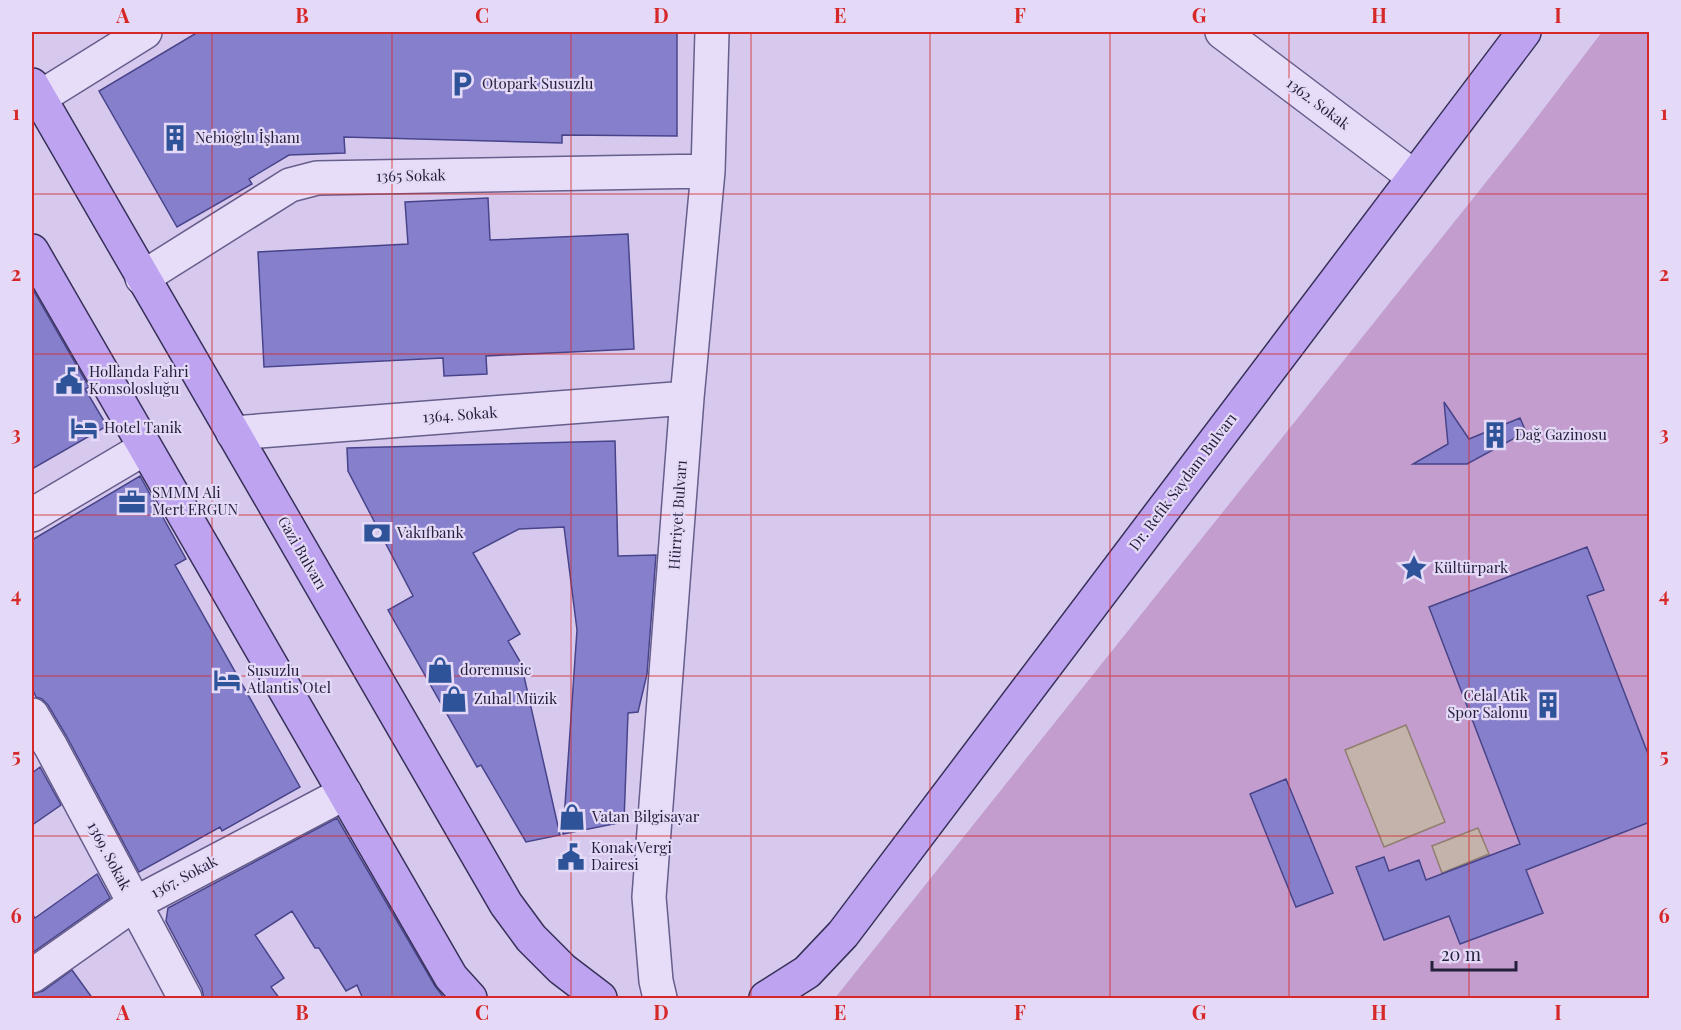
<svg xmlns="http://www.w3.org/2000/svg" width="1681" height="1030" font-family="'Playfair Display',serif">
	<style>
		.green { fill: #c29dcd }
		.water { fill: #c3b3aa; stroke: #917e70; stroke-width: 1.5 }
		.building { fill: #8680cc; stroke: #48448a; stroke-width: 1.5 }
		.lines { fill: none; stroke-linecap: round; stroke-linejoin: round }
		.minor-casing { stroke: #665e8b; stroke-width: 36 }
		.major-casing { stroke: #373159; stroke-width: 36 }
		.minor { stroke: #e7ddf9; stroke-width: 33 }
		.major { stroke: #bea3f0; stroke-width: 33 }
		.grid { fill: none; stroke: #d62828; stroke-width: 1.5; stroke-opacity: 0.55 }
		.labels { text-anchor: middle; stroke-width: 4.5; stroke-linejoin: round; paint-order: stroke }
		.poi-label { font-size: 15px; fill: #25213c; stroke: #e4d9f6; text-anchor: start }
		.street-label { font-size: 15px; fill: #25213c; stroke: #e4d9f6 }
		.neatline { fill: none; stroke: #d62828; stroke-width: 2 }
		.grid-label { font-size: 20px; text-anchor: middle; font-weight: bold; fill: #d62828 }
	</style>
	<rect width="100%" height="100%" fill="#d7c9ee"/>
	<path class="green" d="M1602 32H1649V998H835L1522 137Z"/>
	<path class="water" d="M1406 725 1445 822 1384 847 1345 750Z
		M1478 828 1489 854 1442 873 1432 846Z"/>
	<path class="building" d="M198 32H677V136L562 135V143L344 137 345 153 289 155 249 179 252 184 177 227 99 91Z
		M488 198 490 240 628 234 634 349 486 356 487 374 444 376 443 358 264 367 258 252 408 244 405 202Z
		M32 288 89 387 85 389 107 426 32 469Z
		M1444 402 1469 439 1520 418 1526 432 1467 464H1413L1448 444Z
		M615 441 618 556 656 555 647 674 638 712 628 713 624 822 563 834 577 630 564 527 519 529 473 553 520 634 508 641 521 663 560 835 526 842 481 765 477 767 388 610 413 596 348 471 347 448Z
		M140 476 186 559 175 565 300 787 222 831 220 827 139 872 67 737 48 705 42 699 36 697 32 688V540Z
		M1587 547 1604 590 1587 596 1650 759V822L1526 870 1543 913 1460 944 1449 916 1384 940 1356 867 1384 857 1389 871 1419 860 1426 880 1520 844 1429 607Z
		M40 767 61 805 32 825V773Z
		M1286 779 1333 893 1296 907 1250 794Z
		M337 818 435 986 445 999H363L357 985 346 991 319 948H315L292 911 255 935 284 978 271 987 280 999H204L202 989 166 921 168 908Z
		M97 874 110 898 32 953V914L35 918Z
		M72 970 93 999H32V994L43 991Z"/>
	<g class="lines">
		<defs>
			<path id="minor" d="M1222 32 1414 177
				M39 98 145 32
				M142 278 290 185 317 178 708 171
				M233 433 687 398
				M32 515 145 448
				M32 715 51 747 185 998
				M32 976 134 904 345 793
				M660 998 656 981 649 897 687 398 708 171 712 32"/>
			<path id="major" d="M32 85 506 904 531 938 562 969 600 998
				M32 251 451 977 470 998
				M766 998 807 972 843 934 1524 32"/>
		</defs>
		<use href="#minor" class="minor-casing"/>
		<use href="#major" class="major-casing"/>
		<use href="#minor" class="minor"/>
		<use href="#major" class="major"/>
	</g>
	<path class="grid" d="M212 32V998M392 32V998M571 32V998M751 32V998M930 32V998M1110 32V998M1289 32V998M1469 32V998M32 194H1650M32 354H1650M32 515H1650M32 676H1650M32 836H1650"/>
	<defs>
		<symbol id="parking-bare" viewBox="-9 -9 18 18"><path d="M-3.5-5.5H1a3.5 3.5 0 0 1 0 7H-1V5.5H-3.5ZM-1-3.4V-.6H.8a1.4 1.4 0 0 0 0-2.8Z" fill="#2e5399" stroke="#e4d9f6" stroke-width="2.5" paint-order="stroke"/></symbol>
		<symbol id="building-bare" viewBox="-9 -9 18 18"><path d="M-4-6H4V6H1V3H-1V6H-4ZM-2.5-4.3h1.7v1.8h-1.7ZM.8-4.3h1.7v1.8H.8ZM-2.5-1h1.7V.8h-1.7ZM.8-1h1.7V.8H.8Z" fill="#2e5399" stroke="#e4d9f6" stroke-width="2.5" paint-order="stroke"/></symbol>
		<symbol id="civic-bare" viewBox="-9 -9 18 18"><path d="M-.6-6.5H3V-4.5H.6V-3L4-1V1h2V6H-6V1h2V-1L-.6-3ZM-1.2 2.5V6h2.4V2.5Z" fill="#2e5399" stroke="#e4d9f6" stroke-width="2.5" paint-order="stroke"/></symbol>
		<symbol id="hotel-bare" viewBox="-9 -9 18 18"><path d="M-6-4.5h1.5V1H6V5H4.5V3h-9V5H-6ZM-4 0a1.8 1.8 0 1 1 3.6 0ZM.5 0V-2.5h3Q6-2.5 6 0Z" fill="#2e5399" stroke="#e4d9f6" stroke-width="2.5" paint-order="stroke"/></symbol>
		<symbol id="office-bare" viewBox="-9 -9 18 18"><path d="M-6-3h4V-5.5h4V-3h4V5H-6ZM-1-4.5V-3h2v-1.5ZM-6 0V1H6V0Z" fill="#2e5399" stroke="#e4d9f6" stroke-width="2.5" paint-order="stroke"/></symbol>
		<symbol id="bank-bare" viewBox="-9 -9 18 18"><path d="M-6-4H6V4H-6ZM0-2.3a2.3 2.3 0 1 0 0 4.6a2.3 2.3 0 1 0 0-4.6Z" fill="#2e5399" stroke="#e4d9f6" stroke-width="2.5" paint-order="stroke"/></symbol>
		<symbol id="sight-bare" viewBox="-9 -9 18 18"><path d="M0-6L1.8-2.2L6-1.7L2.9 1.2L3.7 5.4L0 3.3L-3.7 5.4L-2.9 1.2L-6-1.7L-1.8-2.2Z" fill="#2e5399" stroke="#e4d9f6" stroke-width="2.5" paint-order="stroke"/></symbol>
		<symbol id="shop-bare" viewBox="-9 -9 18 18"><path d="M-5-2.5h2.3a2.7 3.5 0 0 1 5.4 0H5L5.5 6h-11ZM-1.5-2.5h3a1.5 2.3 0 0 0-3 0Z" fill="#2e5399" stroke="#e4d9f6" stroke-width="2.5" paint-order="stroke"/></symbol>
	</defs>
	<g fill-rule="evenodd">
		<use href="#parking-bare" x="443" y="65" width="38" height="38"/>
		<use href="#building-bare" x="156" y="119" width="38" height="38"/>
		<use href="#civic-bare" x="50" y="362" width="38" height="38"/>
		<use href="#hotel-bare" x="65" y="409" width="38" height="38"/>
		<use href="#building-bare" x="1476" y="416" width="38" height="38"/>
		<use href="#office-bare" x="113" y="483" width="38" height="38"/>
		<use href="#bank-bare" x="358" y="514" width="38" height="38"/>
		<use href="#sight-bare" x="1395" y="549" width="38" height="38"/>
		<use href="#shop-bare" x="421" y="651" width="38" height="38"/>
		<use href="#hotel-bare" x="208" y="661" width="38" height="38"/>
		<use href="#shop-bare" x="435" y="680" width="38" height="38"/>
		<use href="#building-bare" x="1529" y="686" width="38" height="38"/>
		<use href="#shop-bare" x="553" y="798" width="38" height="38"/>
		<use href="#civic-bare" x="552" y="838" width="38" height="38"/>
	</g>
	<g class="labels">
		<g class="poi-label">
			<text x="482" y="89">Otopark Susuzlu</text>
			<text x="195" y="143">Nebioğlu İşhanı</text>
			<text x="89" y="377">Hollanda Fahri<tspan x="89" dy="17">Konsolosluğu</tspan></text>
			<text x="104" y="433">Hotel Tanik</text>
			<text x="1515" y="440">Dağ Gazinosu</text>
			<text x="152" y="498">SMMM Ali<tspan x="152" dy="17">Mert ERGUN</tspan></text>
			<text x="397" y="538">Vakıfbank</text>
			<text x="1434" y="573">Kültürpark</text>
			<text x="460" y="675">doremusic</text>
			<text x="247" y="676">Susuzlu<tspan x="247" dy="17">Atlantis Otel</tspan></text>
			<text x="1528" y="701" text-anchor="end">Celal Atik<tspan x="1528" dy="17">Spor Salonu</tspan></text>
			<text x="474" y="704">Zuhal Müzik</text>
			<text x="592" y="822">Vatan Bilgisayar</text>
			<text x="591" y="853">Konak Vergi<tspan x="591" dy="17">Dairesi</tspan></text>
		</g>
		<g class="street-label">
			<text transform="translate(1318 104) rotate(37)" y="5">1362. Sokak</text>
			<text transform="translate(411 176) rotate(-1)" y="5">1365 Sokak</text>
			<text transform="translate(460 415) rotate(-4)" y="5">1364. Sokak</text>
			<text transform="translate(1183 482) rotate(-53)" y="5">Dr. Refik Saydam Bulvarı</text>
			<text transform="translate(678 515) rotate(-86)" y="5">Hürriyet Bulvarı</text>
			<text transform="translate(302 553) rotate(60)" y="5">Gazi Bulvarı</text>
			<text transform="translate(109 856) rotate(62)" y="5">1369. Sokak</text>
			<text transform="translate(184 877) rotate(-28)" y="5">1367. Sokak</text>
		</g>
	</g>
	<rect width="1681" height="1030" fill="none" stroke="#e4d9f6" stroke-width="66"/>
	<path d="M1432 961v9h84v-9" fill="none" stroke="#25213c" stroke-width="3"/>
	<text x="1441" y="961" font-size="18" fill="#25213c" stroke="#e4d9f6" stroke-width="4.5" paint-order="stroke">20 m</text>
	<rect x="33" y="33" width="1615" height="964" class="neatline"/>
	<g class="grid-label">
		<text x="123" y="23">A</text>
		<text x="302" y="23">B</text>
		<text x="482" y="23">C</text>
		<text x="661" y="23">D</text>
		<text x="840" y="23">E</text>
		<text x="1020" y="23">F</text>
		<text x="1199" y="23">G</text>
		<text x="1379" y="23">H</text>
		<text x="1558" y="23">I</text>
		<text x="16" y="120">1</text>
		<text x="1664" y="120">1</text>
		<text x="16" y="281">2</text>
		<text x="1664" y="281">2</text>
		<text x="16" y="441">3</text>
		<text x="1664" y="441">3</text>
		<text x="16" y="602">4</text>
		<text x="1664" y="602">4</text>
		<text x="16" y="763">5</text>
		<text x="1664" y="763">5</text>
		<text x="16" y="923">6</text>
		<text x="1664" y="923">6</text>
		<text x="123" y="1020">A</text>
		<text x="302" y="1020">B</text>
		<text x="482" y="1020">C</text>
		<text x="661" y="1020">D</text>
		<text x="840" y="1020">E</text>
		<text x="1020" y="1020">F</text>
		<text x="1199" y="1020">G</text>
		<text x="1379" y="1020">H</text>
		<text x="1558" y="1020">I</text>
	</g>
</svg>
